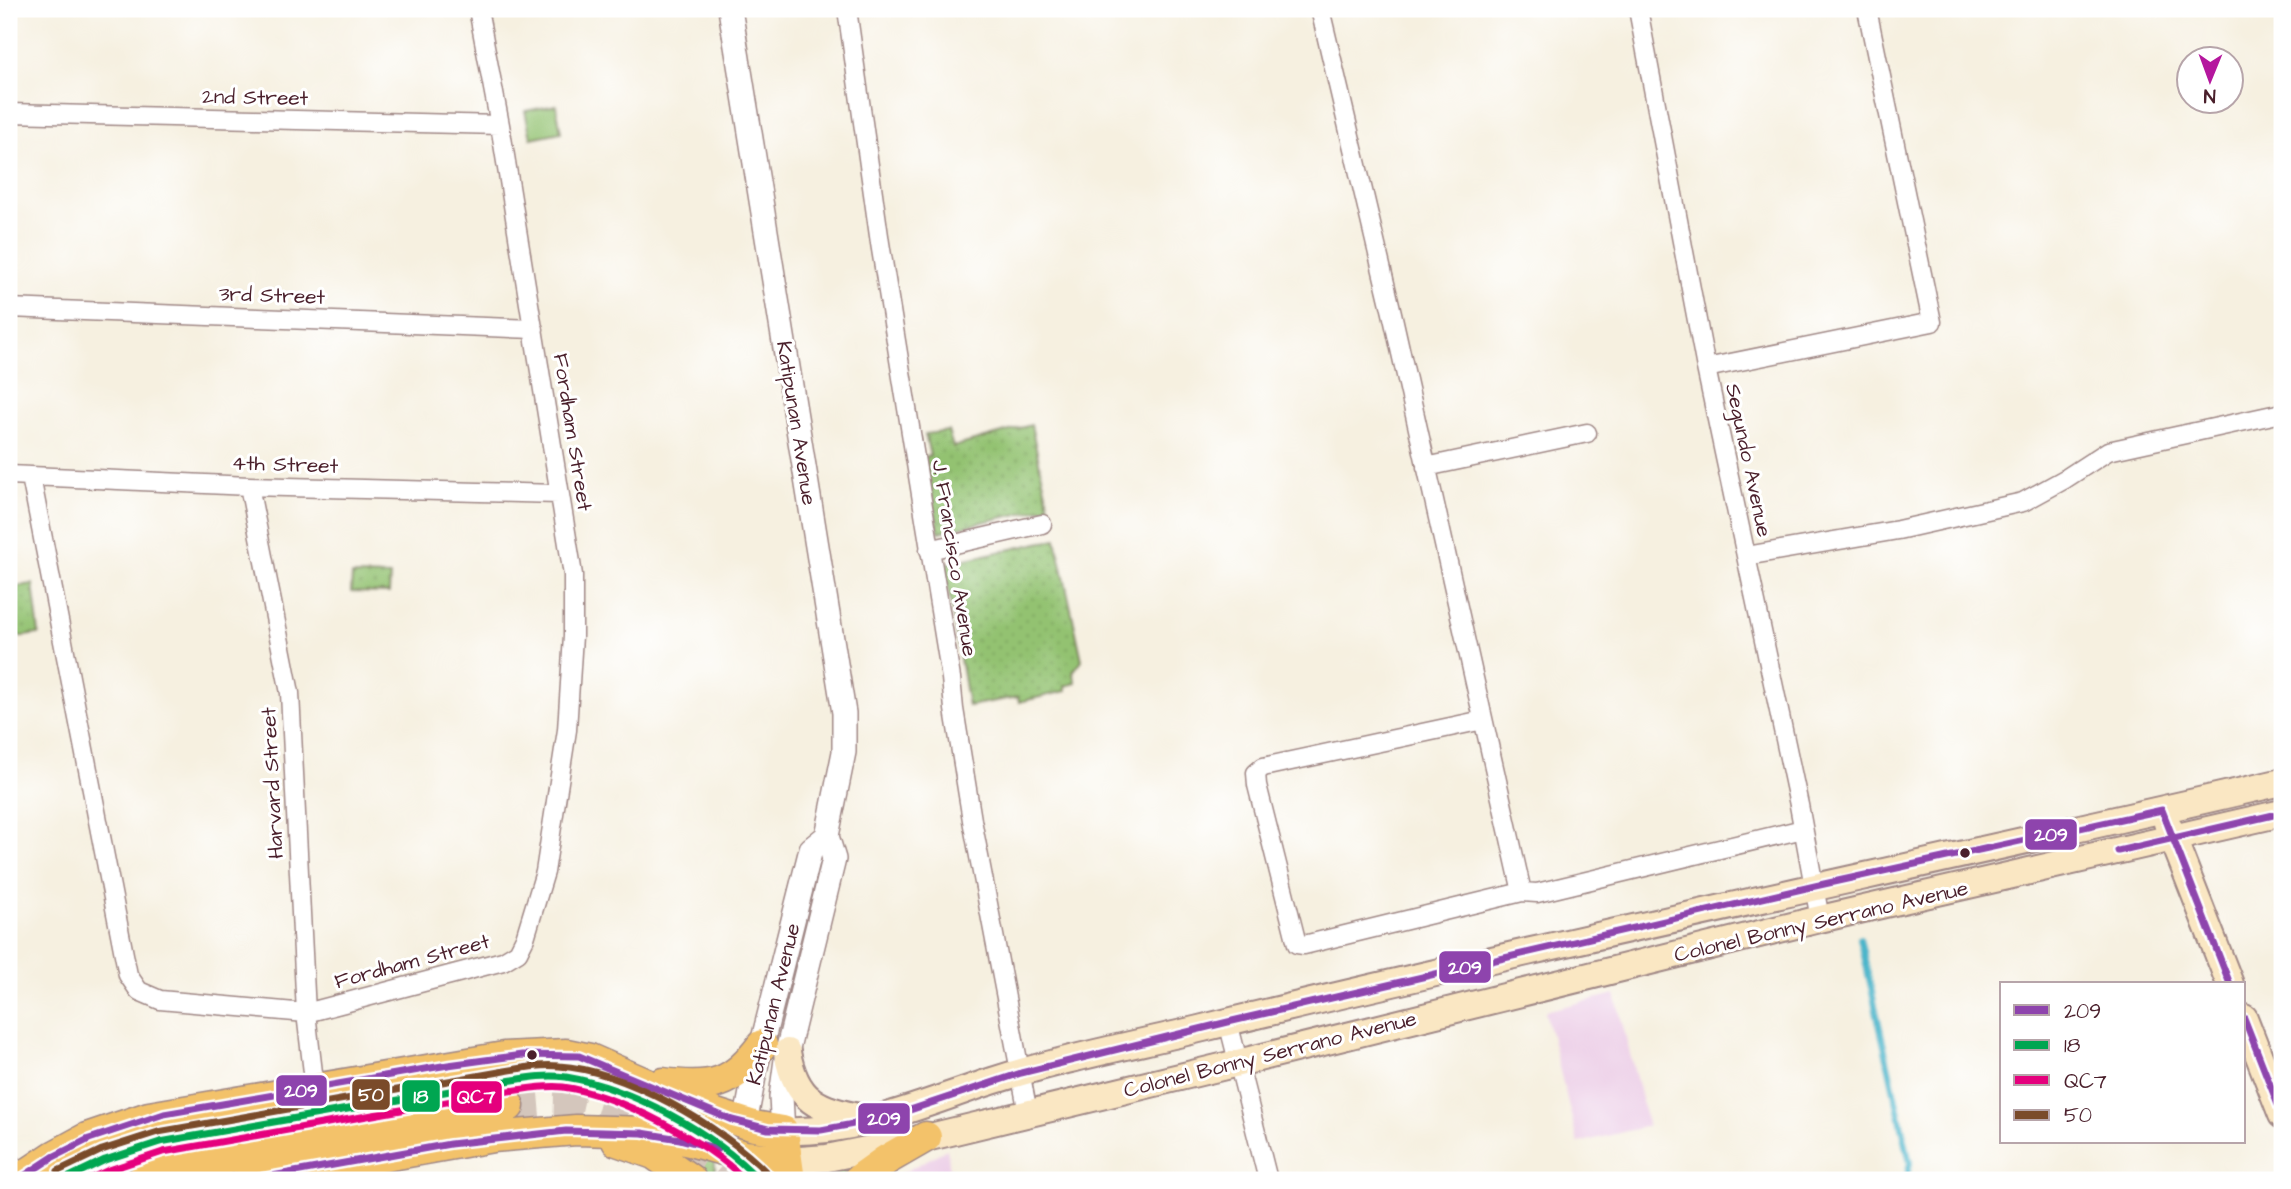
<svg xmlns="http://www.w3.org/2000/svg" width="2291" height="1189" font-family="'Architects Daughter',sans-serif">
	<style>
		.built { fill: #edd0e8 }
		.grass { fill: url(#grass-dots); stroke: #6e704e; stroke-width: 2 }
		.garden { fill: #93c271; stroke: #6e704e; stroke-width: 2 }
		.lines { fill: none; stroke-linecap: round; stroke-linejoin: round }
		.stream { stroke: #4cb5ca; stroke-width: 6 }
		.primary-tunnel { stroke: #d4c6bc; stroke-width: 30; stroke-dasharray: 30 15; stroke-linecap: butt }
		.minor-casing { stroke: #a08886; stroke-width: 21 }
		.tertiary-casing { stroke: #a08886; stroke-width: 26 }
		.secondary-casing { stroke: #a08886; stroke-width: 30 }
		.primary-casing { stroke: #a08886; stroke-width: 33 }
		.minor { stroke: #fff; stroke-width: 18 }
		.tertiary { stroke: #fff; stroke-width: 23 }
		.secondary { stroke: #fae7c3; stroke-width: 26 }
		.primary { stroke: #f3c26a; stroke-width: 30 }
		.bus-1-casing { stroke: #fff; stroke-width: 12 }
		.bus-2-casing { stroke: #fff; stroke-width: 12 }
		.bus-3-casing { stroke: #fff; stroke-width: 12 }
		.bus-4-casing { stroke: #fff; stroke-width: 12 }
		.bus-1 { stroke: #8e44ad; stroke-width: 7 }
		.bus-2 { stroke: #00a651; stroke-width: 7 }
		.bus-3 { stroke: #e5007d; stroke-width: 7 }
		.bus-4 { stroke: #7a4b2a; stroke-width: 7 }
		.bus-dot { fill: #4a1f2b; stroke: #fff; stroke-width: 2.5 }
		.labels { text-anchor: middle; stroke-width: 6; stroke-linejoin: round; paint-order: stroke }
		.street-label { font-size: 21px; fill: #4a1f2b; stroke: #fff }
		.line-badge { stroke: #fff; stroke-width: 2.5 }
		.badge-label { font-size: 19px; text-anchor: middle; font-weight: bold; fill: #fff }
	</style>
	<defs>
		<pattern id="grass-dots" width="8" height="8" patternUnits="userSpaceOnUse" patternTransform="scale(1.75)"><rect width="8" height="8" fill="#93c271"/><path d="M2 2h.1M6 6h.1" fill="none" stroke="#80a662" stroke-width="1.8" stroke-linecap="round"/></pattern>
	</defs>
	<rect width="100%" height="100%" fill="#fff"/>
	<filter id="ink" filterUnits="userSpaceOnUse"><feTurbulence type="fractalNoise" baseFrequency=".0143" numOctaves="2"/><feDisplacementMap in="SourceGraphic" scale="14" xChannelSelector="R" yChannelSelector="G"/><feConvolveMatrix kernelMatrix="1 2 1 2 8 2 1 2 1" color-interpolation-filters="sRGB"/></filter>
	<filter id="wash" filterUnits="userSpaceOnUse"><feTurbulence type="fractalNoise" baseFrequency=".00686" numOctaves="4" result="noise"/><feDisplacementMap in="SourceGraphic" scale="28" xChannelSelector="R" yChannelSelector="G"/><feGaussianBlur stdDeviation="1.57" result="paint"/><feColorMatrix in="noise" values="0 0 0 0 0 0 0 0 0 0 0 0 0 0 0 0 0 1.4 0 .05"/><feComposite in="paint" operator="in"/></filter>
	<g filter="url(#wash)">
		<rect width="100%" height="100%" fill="#f6f0e0"/>
		<path class="built" d="M1615 994 1648 1126 1578 1143 1545 1011Z
			M947 1149 951 1180H890Z"/>
		<path class="grass" d="M1031 425 1049 507 939 532 924 457 930 456 925 434 948 431 953 447Z
			M1056 539 1082 660 1073 672 1076 683 1065 686 1066 691 1019 702 1018 697 968 706 944 564Z
			M352 575 390 576 389 593 351 592Z
			M33 584 39 634 9 638V587Z
			M667 1151 715 1159V1180H702Z
			M862 1164 849 1180H808L807 1176Z"/>
		<path class="garden" d="M556 105 561 132 531 138 525 111Z"/>
		<g class="lines">
			<path class="stream" d="M1860 938 1910 1163 1906 1180"/>
		</g>
	</g>
	<g filter="url(#ink)">
		<g class="lines">
			<path class="primary-tunnel" d="M507 1081C527 1078 546 1074 566 1077 615 1083 729 1140 759 1180
				M509 1106C525 1104 542 1101 558 1102 608 1106 694 1142 726 1180"/>
			<defs>
				<path id="minor" d="M847 9 880 243 951 678 954 709 972 820 1028 1113
					M1320 9 1392 313 1522 892
					M1638 9 1706 368 1799 805 1820 919
					M9 113 500 125
					M9 308 534 329
					M1706 368 1932 322 1867 9
					M1426 467 1587 433
					M9 475 249 486 559 494
					M31 477 128 975 139 991 160 1000 306 1013 503 961 518 952 525 938 545 872 567 730 573 636V575L500 125 478 9
					M249 486 290 693 306 1013 314 1081
					M929 550 1042 524
					M1746 556 1898 530 2023 502 2065 479 2108 451 2282 413
					M1483 720 1263 767 1256 773 1257 785 1297 944 1304 945 1522 892 1537 893 1803 829
					M1228 1022 1268 1180
					M9 1161 20 1178"/>
				<path id="tertiary" d="M730 9 844 713V752L827 836 834 859 787 1052 781 1097 783 1131
					M745 1124 755 1071 811 849 827 836"/>
				<path id="secondary" d="M2167 823 2230 984
					M2244 1018 2282 1115
					M787 1052C796 1102 818 1109 863 1118
					M783 1131C857 1134 924 1103 992 1081 1061 1059 1133 1045 1203 1028 1561 941 1923 865 2282 782
					M787 1161 827 1158 930 1137 1238 1063 1820 919 2282 813"/>
				<path id="primary" d="M663 1083C711 1089 732 1086 762 1045
					M617 1141 654 1154 691 1180
					M18 1180 54 1156 87 1138 149 1117 504 1057 566 1054 590 1059 716 1114 754 1126 783 1131 790 1180
					M63 1180 105 1160 160 1142 507 1081
					M142 1180 180 1168 509 1106
					M250 1180 493 1137 576 1130 649 1132 690 1141 745 1156 787 1161
					M858 1180 886 1160 926 1137"/>
			</defs>
			<use href="#minor" class="minor-casing"/>
			<use href="#tertiary" class="tertiary-casing"/>
			<use href="#secondary" class="secondary-casing"/>
			<use href="#primary" class="primary-casing"/>
			<use href="#minor" class="minor"/>
			<use href="#tertiary" class="tertiary"/>
			<use href="#secondary" class="secondary"/>
			<use href="#primary" class="primary"/>
			<defs>
				<path id="bus-1" d="M2118 851 2282 813
					M2244 1018 2282 1115
					M18 1180 53 1157 89 1139 164 1114 448 1065 522 1055 579 1056 732 1120 768 1129 821 1130 886 1118 1021 1073 1228 1022 1815 886 2162 810 2230 984
					M250 1180 450 1144 566 1131 642 1133 680 1139 718 1149"/>
				<path id="bus-2" d="M63 1180 105 1160 160 1142 507 1081C526 1078 546 1074 566 1077 632 1088 713 1132 759 1180"/>
				<path id="bus-3" d="M87 1180 109 1170 163 1152 509 1091C526 1089 545 1085 563 1087 618 1095 706 1140 745 1180"/>
				<path id="bus-4" d="M58 1171 102 1150 158 1132 505 1071C523 1068 541 1064 559 1066 624 1070 722 1126 767 1173"/>
			</defs>
			<use href="#bus-1" class="bus-1-casing"/>
			<use href="#bus-2" class="bus-2-casing"/>
			<use href="#bus-3" class="bus-3-casing"/>
			<use href="#bus-4" class="bus-4-casing"/>
			<use href="#bus-1" class="bus-1"/>
			<use href="#bus-2" class="bus-2"/>
			<use href="#bus-3" class="bus-3"/>
			<use href="#bus-4" class="bus-4"/>
		</g>
	</g>
	<g class="bus-dot">
		<circle cx="1965" cy="853" r="6"/>
		<circle cx="532" cy="1055" r="6"/>
	</g>
	<g class="labels">
		<g class="street-label">
			<text transform="translate(255 97) rotate(1)" y="7">2nd Street</text>
			<text transform="translate(272 295) rotate(2)" y="7">3rd Street</text>
			<text transform="translate(797 423) rotate(81)" y="7">Katipunan Avenue</text>
			<text transform="translate(573 432) rotate(81)" y="7">Fordham Street</text>
			<text transform="translate(1749 460) rotate(78)" y="7">Segundo Avenue</text>
			<text transform="translate(285 464) rotate(2)" y="7">4th Street</text>
			<text transform="translate(955 558) rotate(81)" y="7">J. Francisco Avenue</text>
			<text transform="translate(272 783) rotate(-93)" y="7">Harvard Street</text>
			<text transform="translate(1821 921) rotate(-13)" y="7">Colonel Bonny Serrano Avenue</text>
			<text transform="translate(412 961) rotate(-15)" y="7">Fordham Street</text>
			<text transform="translate(773 1004) rotate(-76)" y="7">Katipunan Avenue</text>
			<text transform="translate(1270 1054) rotate(-14)" y="7">Colonel Bonny Serrano Avenue</text>
		</g>
	</g>
	<g class="line-badge">
		<rect x="2024" y="818" width="54" height="33" rx="7" fill="#8e44ad"/>
		<rect x="1438" y="950" width="54" height="34" rx="7" fill="#8e44ad"/>
		<rect x="275" y="1074" width="53" height="33" rx="7" fill="#8e44ad"/>
		<rect x="351" y="1078" width="40" height="33" rx="7" fill="#7a4b2a"/>
		<rect x="401" y="1079" width="40" height="34" rx="7" fill="#00a651"/>
		<rect x="450" y="1080" width="53" height="34" rx="7" fill="#e5007d"/>
		<rect x="857" y="1102" width="54" height="33" rx="7" fill="#8e44ad"/>
	</g>
	<g class="badge-label">
		<text x="2051" y="841">209</text>
		<text x="1465" y="974">209</text>
		<text x="301" y="1097">209</text>
		<text x="371" y="1101">50</text>
		<text x="421" y="1103">18</text>
		<text x="476" y="1103">QC7</text>
		<text x="884" y="1125">209</text>
	</g>
	<rect width="2291" height="1189" fill="none" stroke="#fff" stroke-width="35"/>
	<rect x="2000" y="982" width="245" height="161" fill="#ffffff" stroke="#b7a5aa" stroke-width="2"/>
	<rect x="2014" y="1005" width="35" height="10" fill="#8e44ad" stroke="#b7a5aa" stroke-width="2"/>
	<text x="2064" y="1018" font-size="21" fill="#4a1f2b">209</text>
	<rect x="2014" y="1040" width="35" height="10" fill="#00a651" stroke="#b7a5aa" stroke-width="2"/>
	<text x="2064" y="1052" font-size="21" fill="#4a1f2b">18</text>
	<rect x="2014" y="1075" width="35" height="10" fill="#e5007d" stroke="#b7a5aa" stroke-width="2"/>
	<text x="2064" y="1088" font-size="21" fill="#4a1f2b">QC7</text>
	<rect x="2014" y="1110" width="35" height="10" fill="#7a4b2a" stroke="#b7a5aa" stroke-width="2"/>
	<text x="2064" y="1122" font-size="21" fill="#4a1f2b">50</text>
	<g transform="translate(2210 80) rotate(181)"><circle r="33" fill="#ffffff" stroke="#b7a5aa" stroke-width="2"/>
	<path d="M0-5L12 26L0 18L-12 26Z" fill="#b5179e"/>
	<text y="-10" font-size="19" font-weight="bold" text-anchor="middle" fill="#4a1f2b">N</text>
	</g>
</svg>
